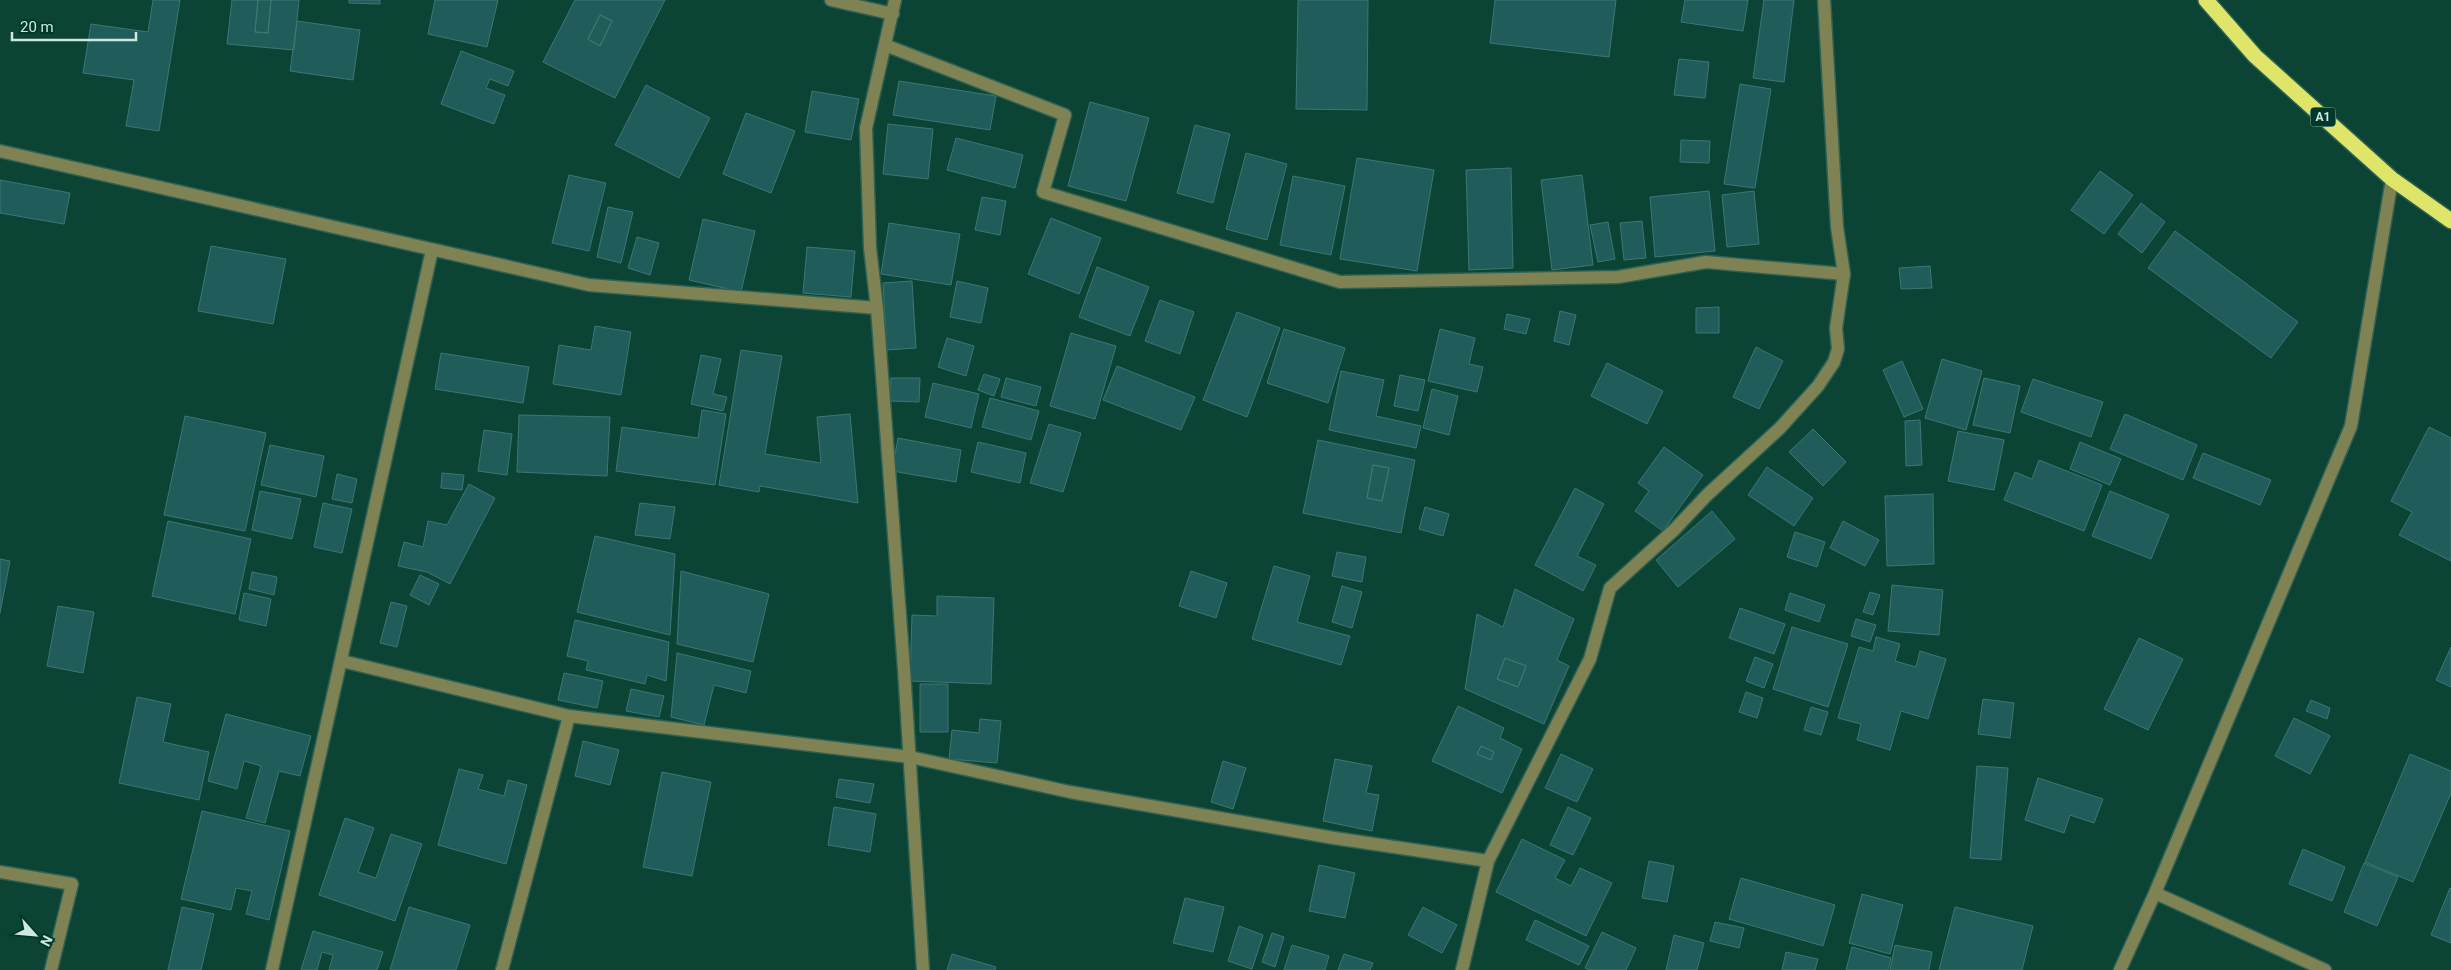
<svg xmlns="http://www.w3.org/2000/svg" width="2451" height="970" font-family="Roboto,sans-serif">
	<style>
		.building { fill: #205c5a; stroke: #3d7774; fill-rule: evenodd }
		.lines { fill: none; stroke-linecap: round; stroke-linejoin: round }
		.minor-casing { stroke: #2e6153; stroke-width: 15 }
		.highway-casing { stroke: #2e6153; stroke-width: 18 }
		.minor { stroke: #7f8253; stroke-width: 12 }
		.highway { stroke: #dfe569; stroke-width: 15 }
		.labels { text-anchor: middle; stroke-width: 4.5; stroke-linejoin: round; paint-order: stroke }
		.shield { fill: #00392b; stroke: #90b4a8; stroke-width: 1 }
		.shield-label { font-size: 12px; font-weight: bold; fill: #cde8de }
	</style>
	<rect width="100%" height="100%" fill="#0b4335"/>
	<path class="building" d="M153 0H180L159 131 126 126 134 80 83 73 91 24 148 32Z
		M232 0H258L255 32 268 33 271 0H299L294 50 227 44Z
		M258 0H271L268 33 255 32Z
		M349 0H380V4L349 3Z
		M435 0H498L487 47 428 34Z
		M575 0H665L615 98 543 62ZM600 15 612 21 600 46 588 39Z
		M1298 0H1368L1367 110 1296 109Z
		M1495 0H1616L1609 57 1490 43Z
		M1685 0H1748L1743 31 1681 22Z
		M1764 0H1794L1784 82 1753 78Z
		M600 15 612 21 600 46 588 39Z
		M297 21 360 30 353 80 290 71Z
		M461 51 514 71 508 86 490 79 486 88 505 95 494 124 441 104Z
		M1679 59 1709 62 1705 98 1674 95Z
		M899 81 996 96 990 130 893 115Z
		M1740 84 1771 89 1755 188 1724 184Z
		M646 85 710 118 679 178 615 145Z
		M812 91 859 99 851 140 805 132Z
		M1090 102 1149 118 1126 201 1068 186Z
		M746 113 795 131 771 193 723 174Z
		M888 124 933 129 928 179 883 174Z
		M1195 125 1230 134 1213 203 1177 193Z
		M956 138 1023 155 1015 188 947 170Z
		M1681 140 1710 141 1709 163 1680 162Z
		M1246 153 1287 164 1267 240 1226 229Z
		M1357 158 1434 170 1417 271 1340 259Z
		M1511 168 1513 268 1469 270 1466 170Z
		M2100 171 2133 195 2104 234 2071 210Z
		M569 175 606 183 589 251 552 243Z
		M1582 175 1593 265 1552 270 1541 180Z
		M1293 176 1345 186 1331 255 1280 245Z
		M0 180 70 193 64 224 0 213Z
		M1709 191 1715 251 1655 257 1650 197Z
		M1754 191 1759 244 1727 247 1722 195Z
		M982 197 1006 201 1000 235 975 230Z
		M2141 203 2165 222 2142 253 2118 234Z
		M608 207 633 212 621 263 597 257Z
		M1051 218 1101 238 1079 294 1028 274Z
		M703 219 755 231 741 292 689 280Z
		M1642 221 1646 258 1624 260 1620 223Z
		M1608 222 1615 259 1598 262 1590 225Z
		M889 223 960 234 951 285 881 274Z
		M2175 231 2298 322 2271 358 2148 268Z
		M637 237 659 243 650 275 628 268Z
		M211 246 286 259 273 324 198 311Z
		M807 247 855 251 851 297 803 293Z
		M1930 266 1932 288 1901 289 1899 268Z
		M1097 267 1149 287 1130 336 1079 317Z
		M912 281 916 348 887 350 883 283Z
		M957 281 988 288 981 323 950 317Z
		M1160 300 1194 312 1180 354 1145 341Z
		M1719 307V333H1696V308Z
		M1560 311 1576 315 1569 345 1554 341Z
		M1237 312 1280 328 1247 417 1203 400Z
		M1507 314 1530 319 1526 334 1504 329Z
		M595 326 631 332 621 395 553 384 559 345 591 350Z
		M1284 329 1345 348 1328 403 1267 383Z
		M1440 329 1475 338 1469 364 1483 367 1477 392 1428 381Z
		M1071 333 1116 346 1095 419 1050 406Z
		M947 338 974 346 966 376 938 367Z
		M1756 347 1783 361 1759 409 1733 397Z
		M741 350 782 356 765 454 821 463 817 417 850 414 858 503 760 486 759 492 719 485Z
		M441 353 529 367 523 403 435 389Z
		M701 355 721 359 713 394 727 397 723 411 691 404Z
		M1942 359 1982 371 1966 430 1925 418Z
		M1902 361 1923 409 1904 417 1883 370Z
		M1607 363 1663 391 1647 424 1591 396Z
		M1117 366 1195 397 1181 430 1103 400Z
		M1341 371 1384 380 1376 416 1421 426 1416 448 1329 430Z
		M984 374 1000 379 994 396 978 390Z
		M1400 375 1425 380 1418 411 1394 406Z
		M891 378H920L919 402 890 401Z
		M1006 378 1041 387 1036 406 1001 397Z
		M1984 378 2020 386 2010 433 1973 425Z
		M2033 379 2103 402 2091 437 2021 412Z
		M933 383 979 394 971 428 925 417Z
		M1432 389 1458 396 1449 435 1423 428Z
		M990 398 1039 411 1031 440 982 427Z
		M702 410 726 414 715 485 616 471 622 427 698 438Z
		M2125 414 2197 445 2183 480 2110 449Z
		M519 415 610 417 607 476 517 472Z
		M185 416 266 433 245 531 164 515Z
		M1920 420 1922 465 1906 466 1905 421Z
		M1049 424 1081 433 1063 492 1030 483Z
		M2429 427 2451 438V561L2399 535 2412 512 2391 501Z
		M1813 429 1846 462 1823 486 1789 452Z
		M484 430 512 434 507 475 478 471Z
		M1958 431 2004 440 1994 490 1948 481Z
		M898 438 961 450 956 482 892 471Z
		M1318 440 1415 460 1401 533 1303 513ZM1373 465 1389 468 1382 501 1367 498Z
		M978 442 1026 453 1020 483 971 472Z
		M2080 442 2121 459 2110 485 2070 469Z
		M270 445 324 456 316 497 261 485Z
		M1664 447 1703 475 1663 531 1635 511 1649 491 1638 483Z
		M2203 453 2271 480 2260 505 2193 478Z
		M2039 460 2102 485 2084 531 2004 500 2015 472 2032 479Z
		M1373 465 1389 468 1382 501 1367 498Z
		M1767 467 1813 498 1794 526 1748 495Z
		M442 473 464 475 462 490 441 488Z
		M337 474 357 479 352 503 332 499Z
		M469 484 495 498 450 584 427 572 398 566 404 542 423 547 428 521 447 525Z
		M1575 488 1604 504 1577 556 1596 565 1583 591 1535 565Z
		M260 491 301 499 292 539 252 530Z
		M2110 491 2169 515 2151 559 2092 536Z
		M1933 494 1934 564 1887 566 1885 496Z
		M323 503 352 509 342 553 314 547Z
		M640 503 675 507 670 539 635 535Z
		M1425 507 1449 514 1443 536 1419 529Z
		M1712 511 1735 539 1678 587 1656 560Z
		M168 521 251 539 235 614 152 596Z
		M1843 521 1879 540 1865 566 1830 548Z
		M1795 532 1825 542 1817 567 1787 557Z
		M595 536 675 554 670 635 577 612Z
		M1337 552 1366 557 1362 582 1332 576Z
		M0 559 10 561 0 613Z
		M1274 566 1310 576 1297 622 1350 636 1341 665 1252 639Z
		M681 571 769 594 753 662 677 644Z
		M1191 571 1227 583 1216 618 1179 606Z
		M252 572 277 577 274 595 249 589Z
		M420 575 439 584 429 605 410 595Z
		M1892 585 1943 590 1939 635 1888 631Z
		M1342 586 1362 592 1352 628 1332 622Z
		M1515 589 1574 619 1557 660 1569 666 1544 724 1465 689 1477 614 1503 627ZM1505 658 1526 666 1518 687 1497 679Z
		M1870 592 1880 595 1873 615 1863 612Z
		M244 593 271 599 266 626 239 620Z
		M1790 593 1825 605 1819 622 1785 610Z
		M937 596 994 598 991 684 910 681 912 615 937 616Z
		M391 602 407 606 397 647 380 643Z
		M58 606 94 612 83 673 47 666Z
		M1740 608 1785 624 1774 654 1729 638Z
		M1856 619 1876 625 1870 642 1851 636Z
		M575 620 669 642 666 681 647 675 645 684 586 670 588 661 567 656Z
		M1792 627 1848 644 1828 707 1773 689Z
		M1876 637 1900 644 1895 661 1916 667 1920 651 1946 659 1928 719 1901 711 1890 750 1857 740 1861 724 1838 718 1859 647 1873 651Z
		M2139 638 2183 659 2148 730 2104 709Z
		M2451 647V687L2436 680Z
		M677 653 751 671 746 693 714 685 704 725 671 717Z
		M1755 657 1773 664 1764 688 1746 681Z
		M1505 658 1526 666 1518 687 1497 679Z
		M564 673 603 681 597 708 558 700Z
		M920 684H948V732H920Z
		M631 689 664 696 659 717 626 711Z
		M1746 692 1763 698 1757 718 1739 712Z
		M137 697 171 704 163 742 209 752 199 800 119 783Z
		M1983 699 2014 703 2010 738 1978 734Z
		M2311 700 2330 708 2327 719 2306 711Z
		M1458 706 1504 728 1500 738 1522 749 1502 793 1432 761ZM1481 746 1494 752 1491 760 1477 754Z
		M1811 707 1828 712 1821 735 1804 730Z
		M226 714 311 736 300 776 279 771 265 823 246 818 261 766 244 761 237 789 208 781Z
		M2294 718 2330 736 2310 774 2275 756Z
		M980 719 1001 721 997 763 949 759 952 730 979 733Z
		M583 741 619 750 610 785 575 776Z
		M1481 746 1494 752 1491 760 1477 754Z
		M1561 754 1593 769 1577 802 1545 788Z
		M2410 754 2451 771V793L2413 882 2365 862Z
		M1335 759 1372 766 1366 793 1379 795 1372 831 1323 821Z
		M1223 761 1246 768 1233 809 1211 802Z
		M1977 766 2008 768 2001 860 1970 858Z
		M459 769 483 775 478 789 504 796 508 780 527 785 506 864 438 845Z
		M662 772 711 782 692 876 643 867Z
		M2038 778 2103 799 2094 823 2070 815 2064 833 2025 820Z
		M839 779 874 784 870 803 836 797Z
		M834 807 876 814 870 852 828 845Z
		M1568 807 1591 818 1573 855 1550 845Z
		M202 811 290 831 269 920 246 914 252 891 236 888 231 910 181 899Z
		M345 818 374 828 358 872 376 878 391 834 422 844 395 921 319 895Z
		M1522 839 1565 860 1555 878 1571 886 1580 868 1612 883 1586 936 1496 892Z
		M2303 849 2345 867 2332 901 2289 884Z
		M1649 861 1674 866 1667 902 1642 898Z
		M2364 863 2398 877 2377 926 2344 912Z
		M1319 865 1355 873 1345 918 1309 911Z
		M1741 878 1835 905 1823 946 1729 919Z
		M2450 888 2451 889V943L2431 935Z
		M1862 894 1903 905 1890 954 1849 943Z
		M1185 898 1224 907 1213 952 1173 943Z
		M182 907 214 914 201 970H168Z
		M409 907 470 925 456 970H390Z
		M1423 907 1457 925 1442 953 1408 935Z
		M1955 907 2033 926 2022 970H1939Z
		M1535 920 1589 946 1579 965 1526 940Z
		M1715 922 1744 928 1739 948 1710 941Z
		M1239 926 1263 935 1252 969 1228 961Z
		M313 931 383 952 377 970H329L333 955 322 952 317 970H301Z
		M1602 932 1636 948 1626 970H1590L1585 968Z
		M1272 933 1284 937 1275 967 1262 962Z
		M1674 935 1704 943 1697 970H1666Z
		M1292 945 1329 956 1325 970H1284Z
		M1895 945 1932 952 1929 970H1890Z
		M1852 947 1891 958 1888 970H1846Z
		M1786 952 1818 959 1815 970H1782Z
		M952 954 996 967 995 970H947Z
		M1344 954 1373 963 1370 970H1338Z"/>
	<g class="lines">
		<defs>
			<path id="minor" d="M831 0 893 14
				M895 0 866 128 870 248 877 308 904 669 923 970
				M885 45 1065 115 1043 192 1340 282 1618 277 1706 262 1844 274
				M0 151 589 285 877 308
				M342 661 569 716 910 757 1070 792 1334 838 1488 861
				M0 872 72 884 51 970
				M2155 893 2325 970
				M272 970 432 250
				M502 970 569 716
				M1462 970 1488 861 1590 659 1610 588 1674 530 1707 495 1780 428 1818 386 1834 362 1838 349 1836 328 1844 274 1837 227 1824 0
				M2120 970 2155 893 2351 426 2392 179"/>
			<path id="highway" d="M2206 0 2255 56 2392 179 2451 221"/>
		</defs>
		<use href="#minor" class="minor-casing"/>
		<use href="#highway" class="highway-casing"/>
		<use href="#minor" class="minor"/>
		<use href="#highway" class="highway"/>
	</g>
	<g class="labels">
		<rect class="shield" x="2310.5" y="107.5" width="25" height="19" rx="4"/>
		<g class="shield-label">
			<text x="2323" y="121">A1</text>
		</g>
	</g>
	<g transform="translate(35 935) rotate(117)" stroke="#00392b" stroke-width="4" paint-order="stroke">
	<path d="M0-4L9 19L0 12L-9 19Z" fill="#cde8de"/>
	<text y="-8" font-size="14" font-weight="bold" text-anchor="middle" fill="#cde8de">N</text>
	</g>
	<path d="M12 32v8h124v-8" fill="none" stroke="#cde8de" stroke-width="2.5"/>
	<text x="20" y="32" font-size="15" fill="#cde8de" stroke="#00392b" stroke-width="4" paint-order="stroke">20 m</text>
</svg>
